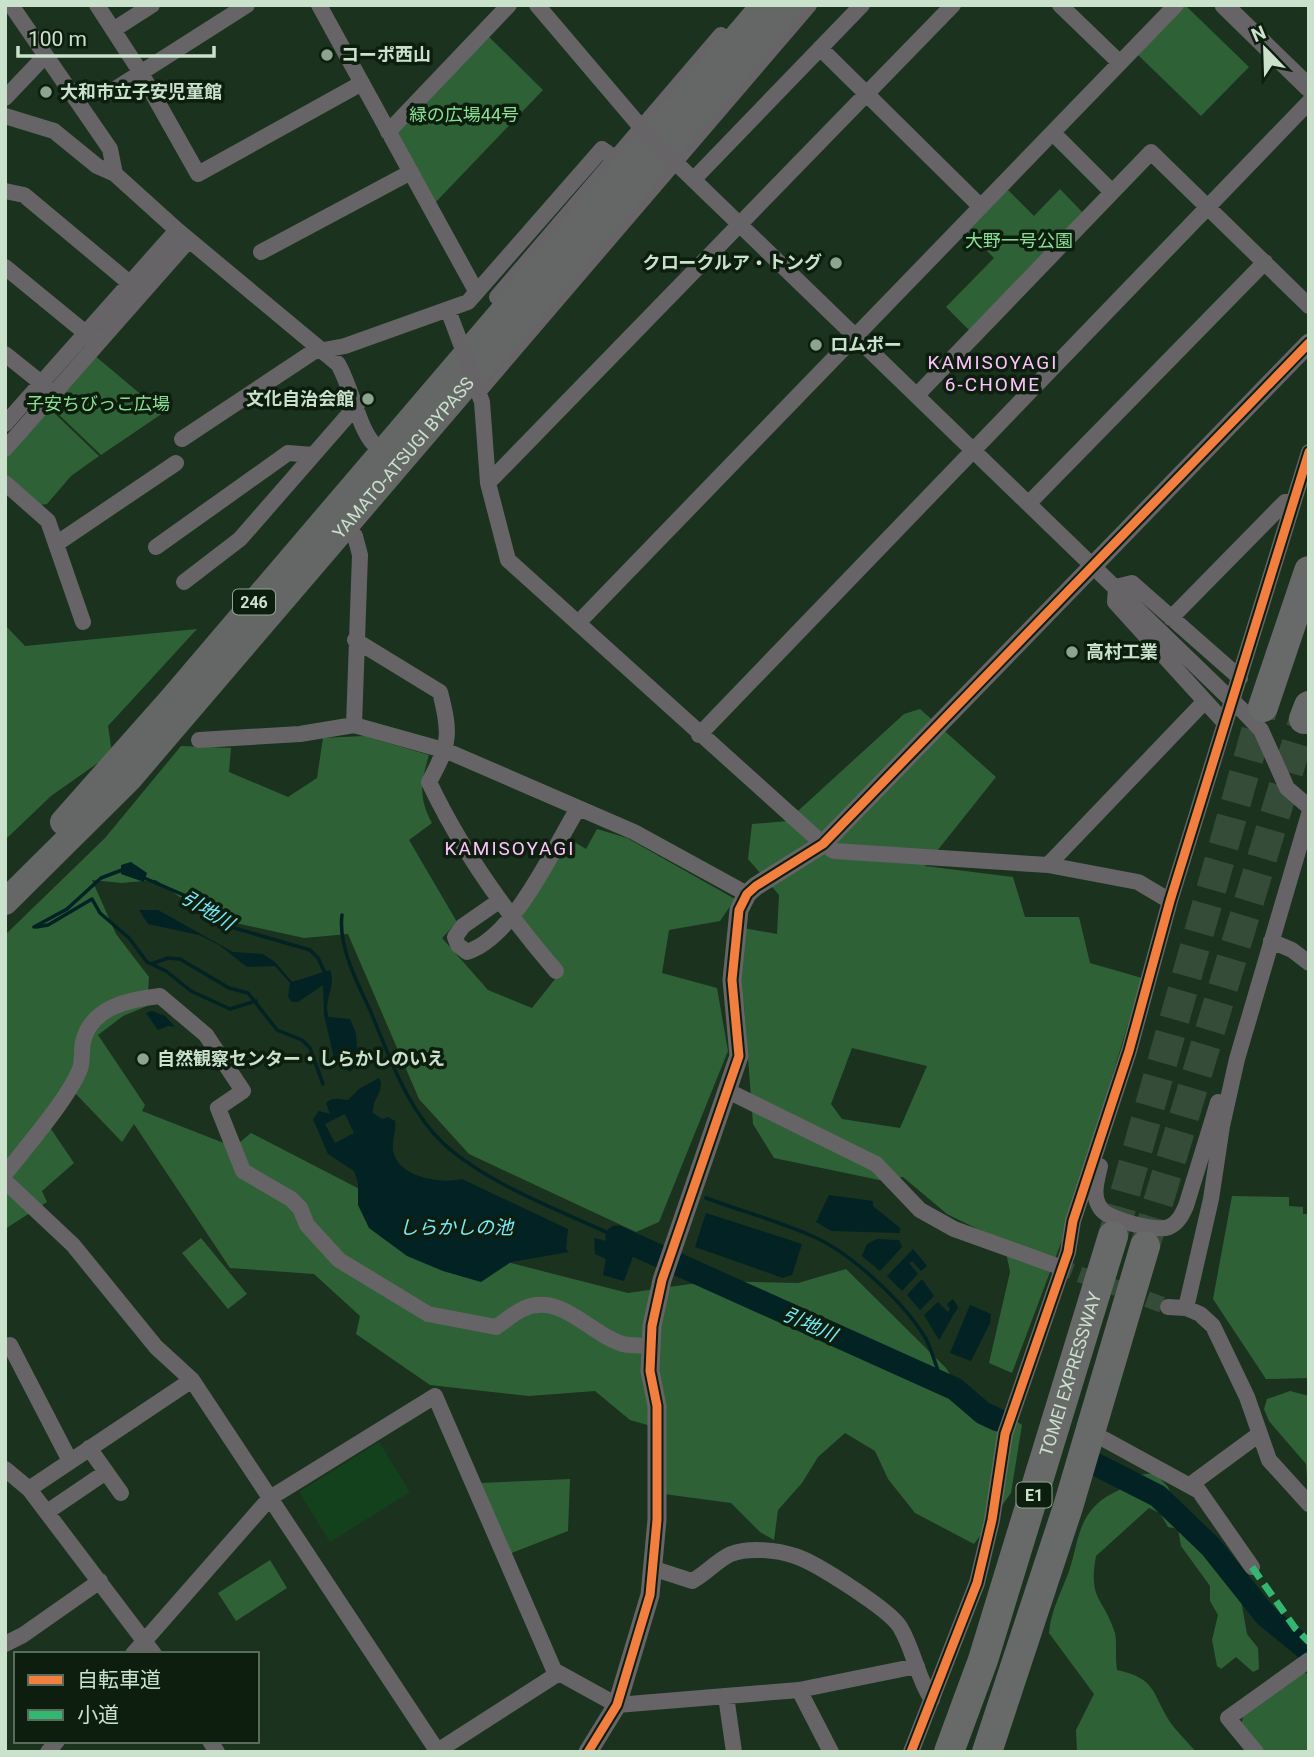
<svg xmlns="http://www.w3.org/2000/svg" width="1314" height="1757" font-family="Roboto,'Noto Sans JP',sans-serif">
	<style>
		.built { fill: #13411c }
		.green { fill: #2f6136; fill-rule: evenodd }
		.water { fill: #022224 }
		.pier { fill: #1b321f }
		.lines { fill: none; stroke-linecap: round; stroke-linejoin: round }
		.stream { stroke: #022224; stroke-width: 3.5 }
		.river { stroke: #022224; stroke-width: 23 }
		.minor-tunnel { stroke: #354c39; stroke-width: 16; stroke-dasharray: 16 8; stroke-linecap: butt }
		.motorway-tunnel { stroke: #354c39; stroke-width: 30; stroke-dasharray: 30 15; stroke-linecap: butt }
		.minor { stroke: #666466; stroke-width: 16 }
		.tertiary { stroke: #666466; stroke-width: 19 }
		.trunk { stroke: #646766; stroke-width: 26 }
		.motorway { stroke: #686969; stroke-width: 30 }
		.minor-bridge { stroke: #666466; stroke-width: 16 }
		.quiet { stroke: #33b770; stroke-width: 7; stroke-dasharray: 14 7; stroke-linecap: butt }
		.cycleway-casing { stroke: #0d1e0f; stroke-width: 13 }
		.cycleway { stroke: #f27e40; stroke-width: 9 }
		.poi-dot { fill: #8da48f; stroke: #0d1e0f; stroke-width: 2.5 }
		.labels { text-anchor: middle; stroke-width: 7; stroke-linejoin: round; paint-order: stroke }
		.shield { fill: #0d1e0f; stroke: #91a693; stroke-width: 2 }
		.shield-label { font-size: 16px; font-weight: bold; fill: #cae1cc }
		.poi-label { font-size: 18px; font-weight: bold; fill: #cae1cc; stroke: #0d1e0f; text-anchor: start }
		.park-label { font-size: 18px; fill: #8be095; stroke: #0d1e0f }
		.street-label { font-size: 18px; fill: #cae1cc; stroke: #0d1e0f }
		.neighbourhood-label { font-size: 19px; letter-spacing: 2px; fill: #fec3fd; stroke: #0d1e0f }
		.water-label { font-size: 19px; font-style: italic; fill: #77ebfa; stroke: #0d1e0f }
	</style>
	<rect width="100%" height="100%" fill="#1b321f"/>
	<path class="built" d="M379 1442 410 1492 330 1542 299 1492Z"/>
	<path class="green" d="M1185 5 1249 67 1201 116 1137 54Z
		M486 34 543 90 432 206 391 134Z
		M1006 188 1034 216 1060 189 1085 215 972 333 946 307 994 258 965 229Z
		M94 355 163 413 101 455 49 405Z
		M48 407 99 456 71 476 47 504 40 505 5 476V455Z
		M5 625 25 646 197 629 108 726 112 753 51 796 5 840Z
		M920 709 996 777 925 866 1013 877 1025 917H1079L1090 963 1142 978 1064 1235 1012 1373 989 1363 1010 1272 1004 1242 947 1214 903 1177 879 1180 774 1158 753 1124 744 1005 738 994 743 928 777 934 779 895 748 859 752 824 787 821 904 714ZM852 1048 927 1066 900 1128 842 1119 831 1104Z
		M364 736 429 755C421 782 418 797 432 823L409 840 457 922 442 938 488 990 532 1008 563 969 517 921 566 837 586 849 597 829 627 838 735 899 720 921 669 930 662 973 717 988 728 1051 659 1222 636 1232 469 1154 419 1099 348 934 304 938 208 917 156 880 121 883 92 880 116 934 149 977 147 1006 123 1016 98 1035 145 1105 142 1111 234 1147 251 1133 495 1259 628 1293 711 1281 798 1283 846 1269 946 1368 953 1379 1022 1425 1011 1493 974 1544 915 1513 888 1479 875 1451 845 1433 818 1457 802 1483 778 1510 774 1540 760 1532 731 1503 664 1494 665 1430 630 1420 595 1391 529 1396 430 1385 356 1334 360 1316 314 1274 230 1268 134 1124 122 1142 75 1093 49 1126 74 1163 42 1191 47 1202 5 1229V935L105 838 181 746 231 748 229 772 288 797 317 778 323 738Z
		M1232 1196 1289 1197V1206L1303 1207V1214H1309V1378L1266 1379 1213 1299Z
		M201 1238 247 1294 228 1309 182 1253Z
		M1290 1391 1309 1396V1504L1306 1464 1269 1421 1264 1409 1267 1399Z
		M1155 1473 1168 1487 1183 1523 1208 1551 1216 1567 1239 1589 1247 1634 1258 1648 1259 1669 1253 1672 1236 1657 1221 1669 1217 1666 1212 1640 1218 1615 1210 1601V1586L1181 1546 1178 1529 1168 1527 1160 1513 1149 1508 1096 1556C1088 1601 1103 1596 1115 1633 1117 1640 1115 1659 1117 1670 1157 1679 1151 1692 1170 1722 1177 1732 1188 1742 1196 1752H1077L1076 1730 1094 1694 1049 1633C1051 1610 1061 1593 1069 1571 1077 1549 1077 1524 1095 1506 1111 1490 1124 1492 1138 1475Z
		M570 1479 568 1531 509 1554 479 1483Z
		M270 1560 287 1588 236 1621 218 1593Z
		M1301 1672 1309 1674V1752H1253L1241 1725 1244 1713Z"/>
	<path class="water" d="M131 862 147 873 144 882 121 874V865Z
		M139 910H158L233 952 263 954 275 962 292 982 330 970C337 987 322 1001 329 1017L350 1019 356 1033 358 1064 350 1072 334 1058 324 1015 323 985 298 1002H292L288 997 290 983 275 966 247 967 219 945 199 935 148 924Z
		M152 1011 165 1016 175 1027 168 1026 158 1030 146 1013Z
		M379 1078C386 1090 371 1100 373 1113L382 1119 388 1117 395 1121C397 1131 390 1143 394 1154 401 1178 443 1184 462 1179L568 1229 566 1249 569 1252 511 1262 481 1282 443 1271 407 1256 369 1228 358 1205V1183L354 1171 328 1154 313 1119 319 1111 330 1114 326 1103C335 1096 338 1100 348 1100L359 1089Z
		M829 1195 873 1201V1206L900 1228V1233L831 1231 816 1222Z
		M706 1213 802 1244 792 1275 783 1278 695 1247Z
		M594 1238 636 1248 624 1281 603 1275 606 1259 595 1254Z
		M877 1239 899 1240 902 1247 880 1271 862 1256 867 1244Z
		M913 1249 927 1266 921 1271 912 1261 909 1263 918 1274 902 1291 887 1276Z
		M922 1279 934 1296 920 1310 907 1295Z
		M953 1299 958 1307 939 1340 924 1315 938 1302 948 1312 950 1309 947 1304Z
		M970 1305 991 1314 990 1323 971 1361 950 1353Z"/>
	<path class="pier" d="M345 1114 354 1133 335 1143 325 1124Z"/>
	<g class="lines">
		<path class="stream" d="M142 877 193 899 231 927 310 950 318 958 325 973
			M342 915C338 946 357 982 370 1010 389 1055 407 1110 444 1144 489 1185 562 1211 617 1237L612 1247
			M34 927 67 909 101 878 122 870
			M36 927 48 925 92 899 100 913 129 938 147 962 166 971 191 991 230 1009 256 1001
			M151 964 168 958 180 959 229 988 248 993 277 1030 302 1040 310 1048 323 1084
			M706 1198C741 1211 778 1221 812 1236 850 1252 905 1303 926 1339 933 1353 937 1370 943 1384"/>
		<path class="river" d="M617 1237 955 1389 983 1413 998 1420
			M1097 1465 1158 1496 1211 1547 1266 1616 1309 1651"/>
		<path class="minor-tunnel" d="M1057 1266 1168 1307"/>
		<path class="motorway-tunnel" d="M1113 1236 1263 707
			M1145 1246 1304 719"/>
		<path class="minor" d="M11 5 110 149 115 174 177 230 338 364C351 386 359 428 373 443
			M97 5 141 73 198 174 362 83
			M319 5 476 291
			M537 5 645 132
			M1060 5 1120 63
			M113 30 152 5
			M820 48 981 207
			M109 93 247 5
			M5 98 45 56
			M5 116 54 131 97 166 115 174
			M388 132 509 5
			M1053 133 1112 192
			M672 159 1227 696
			M694 179 862 5
			M5 191 24 195 138 290
			M261 252 411 172
			M5 267 93 339
			M497 297 721 35
			M448 310 462 347
			M5 354 50 390
			M476 386 482 402 488 483 508 560 823 844 834 851 1048 865 1138 882 1170 901
			M478 392 809 5
			M917 395 1151 152 1309 306
			M5 424 177 230
			M182 439 313 352 345 346 468 302 602 149 615 158
			M5 449 189 240
			M5 483 48 521 83 622
			M488 483 953 5
			M1030 502 1265 262
			M355 536 360 555 354 725 447 751 634 832 747 894
			M56 544 176 463
			M156 547 288 453 313 455
			M184 582 240 539 357 405
			M1116 587 1115 602 1225 723
			M1116 587 1132 583 1240 678
			M1171 618 1285 502 1294 501
			M578 623 1176 5
			M355 640 440 692C451 734 450 744 429 782 462 852 506 913 556 971
			M1240 708 1261 730 1287 788 1309 807
			M699 735 1309 102
			M199 740 300 734 354 725
			M1048 865 1205 701
			M499 901 463 926 455 937 458 945 467 952C514 937 552 851 577 810
			M1271 941 1292 950 1309 963
			M728 1091 876 1164 920 1210 954 1229 1057 1266
			M1100 1166C1097 1180 1091 1196 1101 1209 1109 1220 1157 1232 1169 1227 1178 1223 1182 1215 1186 1206L1218 1102
			M5 1174C26 1147 68 1099 80 1069 83 1061 81 1051 83 1042 91 1007 130 999 160 996L206 1035 243 1091 218 1108 243 1171 291 1199 300 1208 307 1225 339 1260 428 1314 496 1327C505 1321 514 1313 523 1309 560 1291 591 1335 623 1344 631 1346 642 1345 650 1346
			M5 1181 73 1245 156 1347 192 1380 438 1752
			M1168 1307 1186 1308 1200 1314 1213 1326 1247 1397 1269 1460 1309 1504
			M1186 1308 1211 1199 1222 1126 1237 1059 1309 814
			M5 1347 10 1345 70 1461
			M1102 1438 1199 1491 1252 1567
			M89 1448 121 1493
			M5 1469 29 1489
			M1190 1485 1258 1435
			M47 1512 106 1472
			M655 1569 692 1581C706 1574 717 1560 731 1554 748 1547 778 1550 795 1556 815 1562 890 1610 900 1627 914 1650 917 1678 932 1700
			M5 1644 23 1635 100 1581
			M133 1654 270 1498 435 1396 554 1670 559 1673
			M154 1654 29 1489 192 1380
			M799 1690 831 1752
			M726 1696 734 1752
			M210 1741 217 1752
			M48 1752 57 1741
			M436 1752 559 1673 617 1705 799 1690 917 1666
			M911 1752 977 1583 992 1520 1005 1434 1068 1252 1073 1221 1129 1051 1170 901 1309 452
			M1256 1752 1228 1718 1309 1660"/>
		<path class="tertiary" d="M1224 5 1309 88
			M588 1752 617 1705 650 1595 657 1520V1406L650 1371 652 1326 662 1280 739 1056 732 980 739 910 747 894 756 886 823 844 1309 343"/>
		<g class="trunk">
			<path d="M63 822 171 700 764 5"/>
			<path id="s1" d="M5 902 129 779 791 5"/>
		</g>
		<g class="motorway">
			<path d="M1263 707 1309 571"/>
			<path d="M1304 719 1309 706"/>
			<path id="s2" d="M949 1752 983 1660 1113 1236"/>
			<path d="M987 1752 1068 1507 1145 1246"/>
		</g>
		<path class="minor-bridge" d="M645 132 672 159
			M462 347 476 386
			M1227 696 1240 708"/>
		<path class="quiet" d="M1252 1567 1295 1628 1309 1642"/>
		<defs>
			<path id="cycleway" d="M588 1752 617 1705 650 1595 657 1520V1406L650 1371 652 1326 662 1280 739 1056 732 980 739 910 747 894 756 886 823 844 1309 343
				M911 1752 977 1583 992 1520 1005 1434 1068 1252 1073 1221 1129 1051 1170 901 1309 452"/>
		</defs>
		<use href="#cycleway" class="cycleway-casing"/>
		<use href="#cycleway" class="cycleway"/>
	</g>
	<g class="poi-dot">
		<circle cx="327" cy="55" r="7"/>
		<circle cx="46" cy="92" r="7"/>
		<circle cx="836" cy="263" r="7"/>
		<circle cx="816" cy="345" r="7"/>
		<circle cx="368" cy="399" r="7"/>
		<circle cx="1072" cy="652" r="7"/>
		<circle cx="143" cy="1059" r="7"/>
	</g>
	<g class="labels">
		<g class="shield">
			<rect x="233" y="589.5" width="42" height="25" rx="5"/>
			<rect x="1016.5" y="1482.5" width="35" height="25" rx="5"/>
		</g>
		<g class="shield-label">
			<text x="254" y="608">246</text>
			<text x="1034" y="1501">E1</text>
		</g>
		<g class="poi-label">
			<text x="341" y="61">コーポ西山</text>
			<text x="60" y="98">大和市立子安児童館</text>
			<text x="822" y="269" text-anchor="end">クロークルア・トング</text>
			<text x="830" y="351">ロムポー</text>
			<text x="354" y="405" text-anchor="end">文化自治会館</text>
			<text x="1086" y="658">高村工業</text>
			<text x="157" y="1065">自然観察センター・しらかしのいえ</text>
		</g>
		<g class="park-label">
			<text x="464" y="121">緑の広場44号</text>
			<text x="1019" y="247">大野一号公園</text>
			<text x="98" y="410">子安ちびっこ広場</text>
		</g>
		<g class="street-label">
			<text dy="6" stroke="none"><textPath href="#s1" startOffset="597">YAMATO-ATSUGI BYPASS</textPath></text>
			<text dy="6" stroke="none"><textPath href="#s2" startOffset="397">TOMEI EXPRESSWAY</textPath></text>
		</g>
		<g class="neighbourhood-label">
			<text x="993" y="369">KAMISOYAGI<tspan x="993" dy="22">6-CHOME</tspan></text>
			<text x="510" y="855">KAMISOYAGI</text>
		</g>
		<g class="water-label">
			<text transform="translate(208 910) rotate(31)" y="7">引地川</text>
			<text x="456" y="1234">しらかしの池</text>
			<text transform="translate(810 1324) rotate(24)" y="7">引地川</text>
		</g>
	</g>
	<rect width="1314" height="1757" fill="none" stroke="#cae1cc" stroke-width="14"/>
	<rect x="14" y="1652" width="245" height="91" fill="#0d1e0f" stroke="#596c5b" stroke-width="2"/>
	<rect x="28" y="1675" width="35" height="10" fill="#f27e40" stroke="#596c5b" stroke-width="2"/>
	<text x="77" y="1687" font-size="21" fill="#cae1cc">自転車道</text>
	<rect x="28" y="1710" width="35" height="10" fill="#33b770" stroke="#596c5b" stroke-width="2"/>
	<text x="77" y="1722" font-size="21" fill="#cae1cc">小道</text>
	<g transform="translate(1265 49) rotate(337)" stroke="#0d1e0f" stroke-width="5" paint-order="stroke">
	<path d="M0-5L12 26L0 18L-12 26Z" fill="#cae1cc"/>
	<text y="-10" font-size="19" font-weight="bold" text-anchor="middle" fill="#cae1cc">N</text>
	</g>
	<path d="M18 46v10h196v-10" fill="none" stroke="#cae1cc" stroke-width="3.5"/>
	<text x="28" y="46" font-size="21" fill="#cae1cc" stroke="#0d1e0f" stroke-width="5" paint-order="stroke">100 m</text>
</svg>
